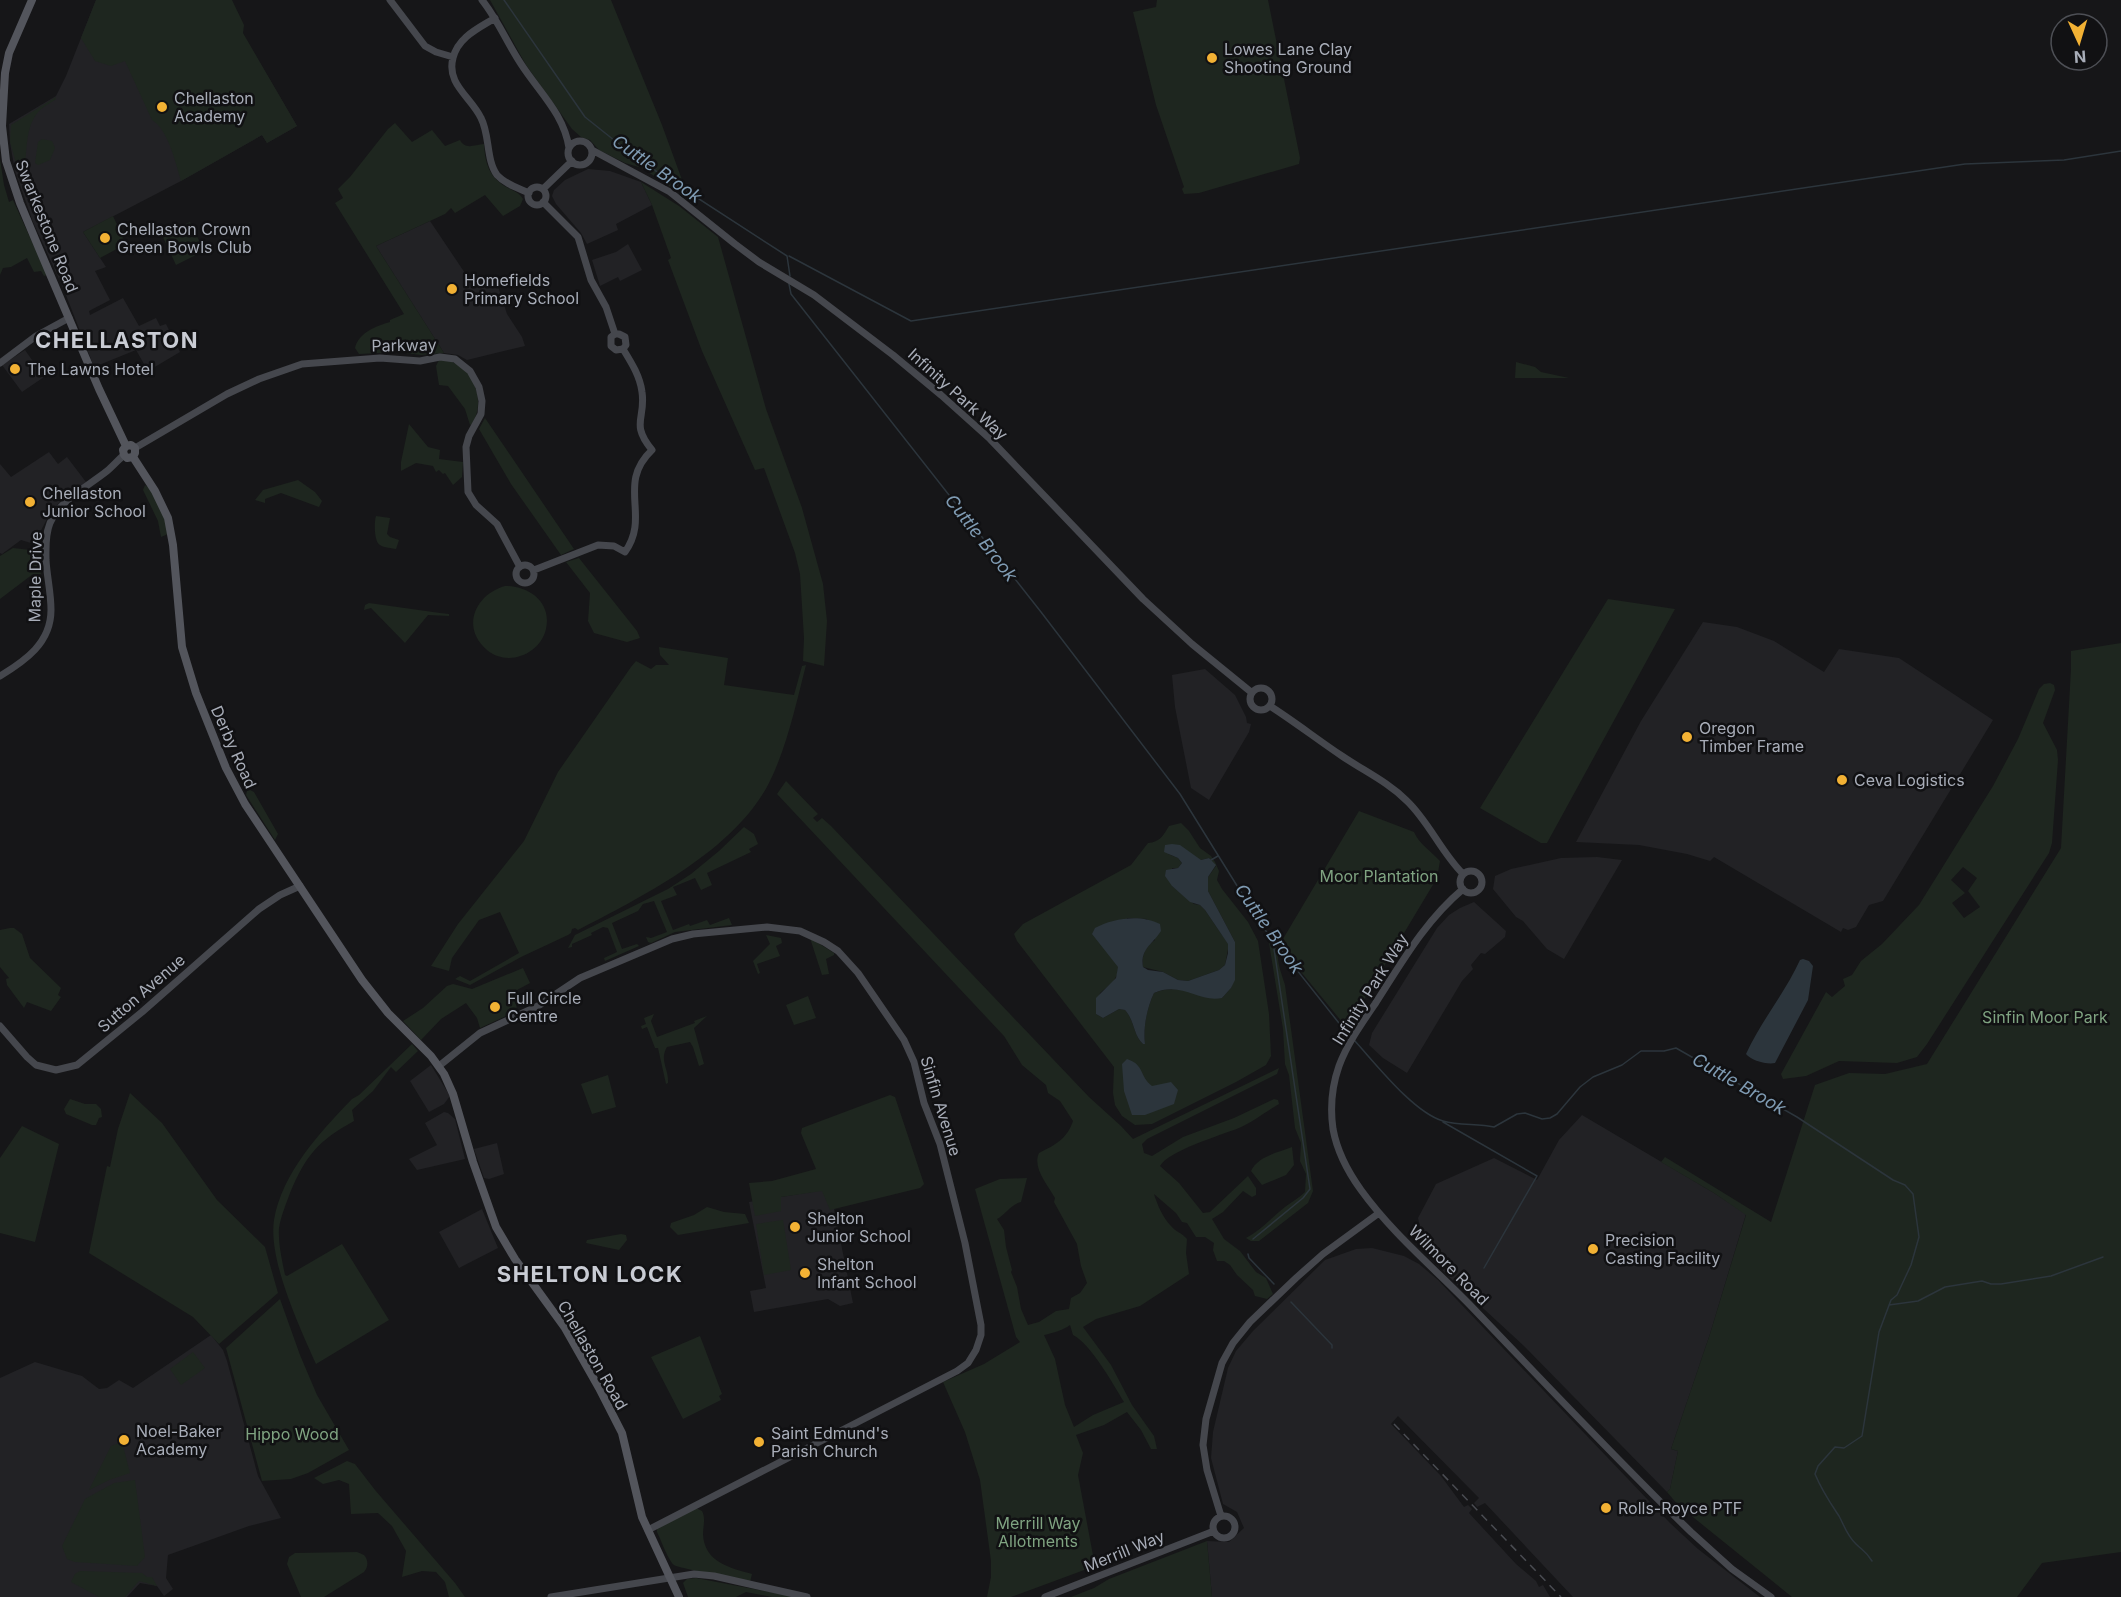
<svg xmlns="http://www.w3.org/2000/svg" width="2121" height="1597" font-family="Inter,sans-serif">
	<style>
		.built { fill: #222225 }
		.green { fill: #1e261f; fill-rule: evenodd }
		.water { fill: #2c353c }
		.lines { fill: none; stroke-linecap: round; stroke-linejoin: round }
		.stream { stroke: #2c353c; stroke-width: 1.5 }
		.secondary { stroke: #45474d; stroke-width: 7 }
		.primary { stroke: #53555c; stroke-width: 8 }
		.rail { stroke: #4a4c52; stroke-width: 1.5; stroke-dasharray: 8 6; stroke-linecap: butt }
		.poi-dot { fill: #f2b134; stroke: #111113; stroke-width: 2 }
		.labels { text-anchor: middle; stroke-width: 5; stroke-linejoin: round; paint-order: stroke }
		.poi-label { font-size: 16px; fill: #a8adb8; stroke: #111113; text-anchor: start }
		.street-label { font-size: 16px; fill: #a8adb8; stroke: #111113 }
		.park-label { font-size: 16px; fill: #7fa381; stroke: #111113 }
		.water-label { font-size: 18px; font-style: italic; fill: #7f9bb3; stroke: #111113 }
		.district-label { font-size: 22px; font-weight: bold; letter-spacing: 1.5px; fill: #c9ccd4; stroke: #111113 }
	</style>
	<rect width="100%" height="100%" fill="#161618"/>
	<path class="built" d="M96 0H223L297 126 267 143 262 135 181 181 83 232 106 267 95 271 110 300 89 311 90 315 123 298 139 326 156 318 160 326 166 324 180 352 148 371 136 350 94 367 64 290 33 222 15 171 10 143 9 124 56 96 66 76Z
		M588 169 610 171 641 182 652 205 616 224 618 230 587 244 581 233 556 204 552 196 554 190 565 180Z
		M430 221 473 285 496 280 507 314 522 337 525 346 467 360 458 355 444 353 376 246Z
		M628 244 642 270 620 281 618 277 600 286 592 260 616 252Z
		M25 350 44 377 22 392 2 365Z
		M49 452 58 464 67 457 86 482 58 504 48 517 34 544 21 540 2 554 0 553V464L11 477Z
		M1703 622 1737 627 1774 641 1824 672 1839 649 1899 658 1993 720 1883 901 1869 905 1856 927 1848 930 1843 928 1841 932 1714 857 1710 861 1687 854 1639 845 1576 842 1641 721Z
		M1205 669 1235 695 1246 717 1247 723 1251 724 1249 732 1209 800 1191 788 1175 707 1172 675Z
		M1597 857 1622 860 1564 959 1547 949 1523 921 1516 917 1493 889 1495 876 1511 869 1561 858Z
		M1474 902 1506 931 1505 937 1485 954 1481 953 1471 965 1473 969 1462 981 1407 1073 1383 1058 1369 1045 1372 1033 1437 928 1449 915 1460 908Z
		M431 1065 450 1096 444 1104 429 1112 410 1081Z
		M444 1112 448 1113 455 1119 465 1159 417 1170 409 1159 437 1145 425 1123Z
		M1582 1115 1714 1193 1746 1214 1710 1334 1671 1449 1678 1451 1670 1489 1667 1492 1524 1346 1446 1274 1425 1249 1418 1218 1436 1184 1494 1158 1537 1180 1559 1140Z
		M497 1143 504 1174 489 1179 484 1178 474 1149Z
		M830 1189 853 1303 840 1306 828 1299 754 1312 750 1291 766 1288 749 1202Z
		M482 1209 498 1248 459 1268 439 1232Z
		M1372 1248 1404 1256 1419 1264 1438 1280 1670 1523 1698 1549 1760 1597H1573L1485 1503 1477 1507 1474 1503 1479 1498 1398 1416 1391 1424 1441 1476 1464 1507 1468 1505 1472 1509 1469 1513 1516 1564 1536 1581 1539 1587 1543 1585 1550 1597H1212L1207 1541 1229 1542 1244 1528 1237 1512 1223 1504 1211 1458 1213 1432 1228 1368 1236 1351 1253 1331 1325 1260 1356 1249Z
		M211 1335 223 1350 227 1361 258 1476 281 1518 249 1526 168 1555 166 1578 173 1589 164 1596 157 1586 140 1583 127 1597H0V1378L35 1362 82 1376 99 1389 107 1388 119 1380 133 1388Z"/>
	<path class="green" d="M96 0H232L244 25 243 33 297 126 267 143 262 135 181 181C176 164 168 129 152 120L125 61 111 66 95 61 81 38Z
		M490 0H611L662 125 689 199 642 168 625 163 599 150 590 140 581 137 572 129 526 65Z
		M1157 0H1268L1300 158 1299 164 1199 193 1184 194 1182 189 1184 187 1156 105 1133 12 1156 7Z
		M56 97V99C51 103 44 106 40 110 26 124 27 147 25 165L16 163 10 142 11 125Z
		M395 123 412 142 432 130 445 146 460 140C465 150 474 145 484 144 485 163 489 178 508 188 514 191 520 193 523 199L520 206 503 216 485 195 455 213 451 208 445 214 376 246 444 353 421 355 397 352 359 354 355 348C359 332 377 326 390 322V320L404 314 335 203 343 198 338 189 350 177 388 129Z
		M42 139 52 141 55 148 50 160 38 165 35 163 38 142Z
		M0 159 4 185 9 202 13 200 47 275 44 276 41 271 34 272 27 258 11 267 3 268 0 275Z
		M641 182 679 206 718 237 766 409 802 508 823 584 827 621 824 666 803 661 804 638 800 574 795 553 764 468 755 470 702 351 668 260 671 258 652 205Z
		M113 216 126 244 100 258 83 232Z
		M190 222 204 251 176 265 162 235Z
		M439 360C471 359 488 399 472 424L470 425 465 409 448 386 439 385 436 366Z
		M1516 362 1535 367 1541 372 1569 378H1515Z
		M485 418 574 549 561 555 511 484 479 429Z
		M409 424 428 447 440 450 439 459 463 462 462 477 453 485 445 473 443 474 439 470 436 472 433 466 416 463 401 471V462Z
		M298 480 315 492 322 501 319 507 281 493 265 499V503L255 500 263 490Z
		M145 485C159 494 165 519 168 534L161 537 158 521 143 490Z
		M376 516 390 518 387 534 390 537 399 540 396 549C392 548 384 548 380 545 374 542 374 522 376 516Z
		M13 548 39 551 41 574H33L0 599V556Z
		M579 558 637 631 640 638 627 642 594 633 588 621 590 593 566 562Z
		M505 586C529 586 552 602 546 629 540 655 507 667 487 650 460 627 476 594 505 586Z
		M1608 599 1675 609 1547 843H1541L1480 808Z
		M369 603 440 613 449 614V616L428 615 405 643 371 608 364 610 365 605Z
		M2121 643V1552L2042 1563 2017 1597H1792L1678 1505 1667 1492 1670 1489 1678 1451 1671 1449 1710 1334 1746 1215 1714 1193 1661 1162 1665 1157 1771 1222 1815 1085 1849 1073 1885 1074 1927 1064 2061 848 2071 669V651Z
		M659 647 728 658 724 685 794 695 802 666 806 665C796 704 787 747 769 783 734 851 643 896 578 930L575 928 572 929 571 933 568 935 521 957 470 985 455 979 460 976 470 981 519 953 500 912 479 920 452 958 449 971 431 966 458 924 524 841 558 772 631 667 636 661 651 669 656 665H669L660 655Z
		M2050 683 2054 685 2055 690 2043 723 2057 750 2058 760 2052 843 2049 853 1927 1044 1917 1057 1897 1063 1839 1061 1806 1076 1783 1079 1781 1074 1826 992 1832 997 1845 986 1843 979 1852 975 1861 961 1882 944 1919 905 1993 786 2018 739 2039 689 2044 684ZM1963 867 1977 878 1968 891 1980 907 1964 918 1952 903 1965 893 1951 880Z
		M786 781 818 814 813 818 817 822 822 818 831 826 1089 1097 1121 1126 1133 1139 1279 1068 1277 1074 1147 1139 1142 1144 1144 1153 1152 1156 1183 1137 1234 1118 1274 1099 1278 1100 1279 1104C1265 1112 1253 1122 1239 1128 1221 1135 1168 1151 1160 1166L1179 1183 1203 1213 1210 1212 1248 1176 1256 1188V1195L1252 1197 1243 1191 1223 1212 1212 1219 1224 1239 1240 1251 1256 1272 1266 1278 1273 1294 1267 1299 1255 1296 1253 1290 1237 1275 1230 1265 1224 1261H1217L1213 1250 1214 1243 1205 1237H1196L1187 1223 1182 1222 1176 1213 1154 1194C1157 1204 1163 1218 1171 1226 1176 1232 1182 1233 1187 1239L1186 1253 1189 1274 1140 1306 1096 1319 1083 1327 1111 1365 1132 1405 1154 1436 1157 1449H1151L1141 1430 1127 1412 1104 1425 1076 1435 1083 1453 1078 1475 1095 1566 1011 1597H987L991 1577V1561L980 1480 965 1432 943 1382 984 1364 1020 1342 1016 1337 975 1189 1000 1179 1027 1178 1021 1202C1011 1204 1005 1215 997 1219L1004 1230 1006 1247 1012 1270 1011 1272 1017 1287 1021 1309 1028 1325 1039 1322 1056 1311 1069 1309 1071 1298 1080 1293 1087 1283 1081 1266 1077 1244 1054 1202 1055 1198C1048 1185 1032 1168 1039 1153 1055 1145 1067 1139 1073 1121L1060 1101 1048 1093 1046 1085 1022 1065 1004 1036 777 794ZM1070 1325 1073 1335C1091 1344 1113 1384 1124 1402L1093 1415 1074 1427 1065 1405 1055 1359 1044 1335C1050 1334 1066 1329 1070 1325Z
		M250 790 254 792 278 834 275 840 246 795 247 791Z
		M1359 811 1414 832C1419 844 1431 851 1440 861L1437 878 1347 1028 1279 945C1275 958 1281 972 1285 985L1313 1191 1308 1203 1259 1241H1251L1246 1238C1261 1230 1271 1218 1285 1207 1291 1202 1299 1198 1305 1192L1306 1174 1300 1161 1301 1143 1295 1128 1289 1075 1285 1064 1283 1029 1269 943 1270 938 1274 935 1280 944Z
		M1181 823 1189 831 1200 848 1211 856 1215 862 1219 871 1217 880 1222 889 1248 922 1258 941 1269 1014 1271 1056 1266 1065 1236 1082 1152 1124 1135 1125 1122 1116 1115 1105 1113 1093 1114 1067 1017 941 1014 934 1023 924 1131 865 1148 843C1160 842 1163 836 1169 826ZM1168 854 1201 860 1209 858 1216 866 1208 877V891L1235 942V972L1231 988 1222 998C1201 994 1175 984 1154 993 1147 1008 1143 1026 1145 1043L1143 1044C1133 1035 1135 1021 1125 1010L1119 1009 1103 1018 1096 1014 1100 993 1113 982 1117 975 1127 918 1147 919 1155 940C1146 946 1141 955 1143 967L1163 972 1178 980 1188 981 1219 970 1225 965 1229 944 1222 935 1205 910 1200 905 1194 904 1172 886V868H1178L1182 863 1178 858Z
		M744 827 754 834 758 844 749 849 751 852 707 873 712 885 701 890 695 878 673 887 677 895 661 901 673 930 689 924 690 926 707 920 710 925 729 918 732 925 675 932 651 943 648 942 646 937 651 938 667 932 654 901 643 904 638 911 612 923 622 949 637 944 639 946 605 961 604 958 617 952 608 928 603 927 591 933 592 935 572 944V947L568 948 575 935 668 889 691 874 719 851Z
		M10 928H14L22 934 30 958 61 988 58 995 61 997 51 1011 27 1002 24 1008 7 985 6 979 9 978 0 967V930Z
		M766 935 781 938 782 943 776 946 780 956 757 964 760 973 758 974 753 961 770 944Z
		M810 938 834 953V955L826 959 829 974 822 975Z
		M523 968 530 983 517 990 515 996 517 1011 480 1028 477 1018 466 1003 441 1019 421 1040 403 1021 423 1008 447 986 453 984 472 989Z
		M808 996 816 1018 794 1025 786 1005Z
		M654 1014 651 1021 657 1037 695 1023 694 1021 707 1016 694 1028 704 1064 699 1066 693 1047 690 1042 667 1047C659 1060 669 1069 668 1083L666 1084 658 1048H655L647 1027 642 1029 641 1026 646 1024 644 1018Z
		M412 1044 418 1051 396 1072 391 1067 373 1091 352 1110 354 1121C318 1141 306 1155 290 1193 286 1204 281 1216 279 1228 278 1243 282 1260 285 1275L287 1276 342 1244 389 1320 316 1364C300 1328 268 1260 274 1220 282 1173 320 1132 352 1099L359 1095Z
		M608 1075 616 1107 592 1114 581 1084Z
		M130 1093 162 1123 217 1200 265 1247 278 1293 219 1344 193 1317 89 1253 107 1166 110 1167 118 1129Z
		M890 1095 895 1097 924 1184 920 1188 830 1210 822 1191 781 1197V1211L755 1216 749 1183 772 1181 816 1169 801 1133 802 1128Z
		M70 1099 85 1104H96L101 1109 102 1117 99 1118 96 1125H92L66 1114 64 1109Z
		M22 1126 59 1144 35 1242 0 1233V1158Z
		M1292 1147 1294 1165 1286 1175 1262 1185 1251 1171C1258 1156 1277 1153 1292 1147Z
		M707 1207 724 1212 745 1214 749 1223 678 1235 670 1227 671 1223 694 1215Z
		M783 1220 791 1270 764 1275 756 1224Z
		M621 1234 626 1235 627 1240 619 1250 586 1243 587 1240Z
		M280 1299 300 1355 317 1395 349 1450 308 1473 291 1479 262 1481 226 1348Z
		M700 1336 722 1394 719 1396 721 1400 683 1419 651 1357Z
		M193 1352 205 1368 181 1385 170 1369Z
		M122 1442 130 1473 109 1480 89 1490 111 1446Z
		M347 1461 355 1464 375 1490 455 1583 465 1597H449L445 1582 436 1572 422 1571 402 1577 406 1551 392 1526 378 1513 351 1514 349 1484 339 1480 323 1484 314 1478Z
		M135 1480 145 1557 137 1566 75 1562 67 1559 62 1546 85 1499 114 1483Z
		M696 1508 702 1511C706 1519 703 1526 703 1534 704 1562 730 1568 752 1574L750 1582C738 1579 678 1568 674 1565 668 1560 661 1540 657 1532V1527Z
		M1207 1541 1212 1597H1071L1094 1588 1109 1579Z
		M357 1552 364 1555C369 1561 368 1567 364 1572L324 1597H301L287 1564 289 1557 295 1553Z
		M80 1571 142 1573 147 1577H152L157 1586 139 1581 125 1597H99L71 1582 75 1574Z
		M696 1578 796 1597H772L746 1592 736 1597H688L683 1583 687 1579Z"/>
	<path class="water" d="M1172 844 1180 845 1201 860 1209 858 1216 865 1208 877V891L1235 942V980L1231 988 1222 998C1199 1003 1182 981 1154 993 1147 1008 1143 1027 1145 1044H1143C1133 1035 1135 1021 1125 1010L1119 1009 1103 1018 1096 1014V998L1116 978 1118 967 1092 934 1095 928C1113 918 1141 914 1160 924L1161 931C1153 944 1140 949 1143 967L1148 970 1163 972 1178 980 1188 981 1219 970 1225 965 1228 953V944L1205 910 1200 905 1190 902 1172 886 1165 876 1166 870 1178 868 1182 863 1178 858 1164 852 1165 845Z
		M1803 959 1809 961 1813 966 1808 1000 1775 1063C1767 1065 1750 1060 1746 1054 1761 1021 1785 993 1800 960Z
		M1127 1059C1145 1065 1139 1076 1152 1086L1171 1082 1178 1090 1174 1104 1145 1115H1132L1124 1091 1122 1064Z"/>
	<g class="lines">
		<path class="stream" d="M504 0 585 117 639 160 787 256 790 276
			M789 256 911 321 1965 164 2064 160 2121 151
			M789 284 791 294 1041 612 1180 794 1262 926 1350 1037
			M1211 860 1218 856
			M1354 1040C1376 1064 1413 1112 1443 1121 1460 1126 1478 1123 1494 1127L1517 1114 1525 1113 1542 1119 1550 1118 1557 1114 1580 1087 1593 1077 1622 1065 1641 1051H1664L1676 1048 1797 1117 1893 1180 1905 1185 1913 1194 1919 1237 1911 1265 1897 1295 1891 1300 1879 1332 1862 1436 1844 1448 1835 1447 1818 1466 1815 1474C1822 1491 1829 1501 1839 1516 1844 1525 1847 1536 1856 1544 1863 1551 1866 1551 1872 1561
			M1443 1122 1537 1176 1484 1268
			M1253 1239 1303 1198 1310 1189 1273 942
			M1248 1254 1249 1258 1274 1284
			M1291 1302 1332 1345V1348
			M1889 1305 1918 1301 1945 1287 1982 1281 1991 1284H2001L2051 1276 2103 1257"/>
		<path class="secondary" d="M390 0 425 46 436 52 453 57
			M482 0C498 20 507 43 521 64 539 92 564 114 569 148
			M495 18C479 28 458 37 453 58 446 84 471 97 481 118 490 135 486 160 497 175 505 184 518 188 529 193
			M568 153a12 12 0 1 1 24 0a12 12 0 1 1-24 0Z
			M592 150 670 192 735 244 759 262 814 295 893 355 941 395 990 439 1143 599 1192 644 1251 692
			M528 196a9 9 0 1 1 18 0a9 9 0 1 1-18 0Z
			M543 189 572 161
			M543 202 578 237 591 280 606 307 615 334
			M615 334 611 337V346L616 350 623 349
			M615 334H619L625 337 626 345 623 349
			M0 363 36 336 69 318
			M135 448 227 394 259 379 302 364 380 358 420 361 440 357 455 359 470 371 479 387 482 401 481 414 469 436 466 447 468 492 476 505 497 524 520 567
			M516 574a9 9 0 1 1 18 0a9 9 0 1 1-18 0Z
			M534 570 598 545 614 546 625 552C651 516 616 484 652 450 630 423 646 419 642 392 640 376 631 362 623 349
			M0 676C25 661 51 643 51 610 51 593 47 577 46 560 46 548 45 535 50 523 61 499 87 487 107 471 113 466 118 460 124 455
			M1250 699a11 11 0 1 1 22 0a11 11 0 1 1-22 0Z
			M1270 706C1295 722 1318 740 1342 756 1364 771 1388 782 1407 801 1429 822 1441 852 1463 874
			M1460 882a11 11 0 1 1 22 0a11 11 0 1 1-22 0Z
			M1463 889C1425 921 1402 962 1375 1004 1362 1023 1347 1044 1339 1066 1332 1086 1330 1108 1333 1129 1337 1151 1348 1172 1361 1190 1392 1233 1433 1267 1470 1305 1543 1381 1615 1458 1691 1532L1732 1569 1771 1597
			M0 1026 27 1057 36 1065 56 1070 77 1065 142 1012 259 909 280 895 300 886
			M439 1066 480 1033 538 1006 580 978 672 939 693 934 767 927 800 931 824 942 838 951 858 973 904 1040 914 1062 924 1103 940 1144 965 1243 981 1325V1335L976 1350 968 1363 957 1371 648 1530
			M1213 1527a11 11 0 1 1 22 0a11 11 0 1 1-22 0Z
			M1221 1516 1207 1470 1203 1445 1206 1419 1222 1363 1233 1343 1250 1322 1296 1278 1323 1254 1379 1213
			M551 1597 694 1574 714 1576 807 1597
			M1045 1597 1214 1531"/>
		<path class="primary" d="M32 0 9 53 5 73 2 126 6 161 20 203 38 246 99 389 126 446
			M126 446 123 450 124 455 127 458 133 457
			M126 446 131 445 135 448V453L133 457
			M133 457 155 491 168 518 173 545 182 647 196 693 226 768 245 804 362 980 388 1013 431 1056 444 1074 453 1094 473 1162 496 1227 515 1259 565 1328 599 1388 622 1433 642 1517 679 1597"/>
		<path class="rail" d="M1394 1424 1561 1597"/>
	</g>
	<g class="poi-dot">
		<circle cx="1212" cy="58" r="6"/>
		<circle cx="162" cy="107" r="6"/>
		<circle cx="105" cy="238" r="6"/>
		<circle cx="452" cy="289" r="6"/>
		<circle cx="15" cy="369" r="6"/>
		<circle cx="30" cy="502" r="6"/>
		<circle cx="1687" cy="737" r="6"/>
		<circle cx="1842" cy="780" r="6"/>
		<circle cx="495" cy="1007" r="6"/>
		<circle cx="795" cy="1227" r="6"/>
		<circle cx="1593" cy="1249" r="6"/>
		<circle cx="805" cy="1273" r="6"/>
		<circle cx="124" cy="1440" r="6"/>
		<circle cx="759" cy="1442" r="6"/>
		<circle cx="1606" cy="1508" r="6"/>
	</g>
	<g class="labels">
		<g class="poi-label">
			<text x="1224" y="55">Lowes Lane Clay<tspan x="1224" dy="18">Shooting Ground</tspan></text>
			<text x="174" y="104">Chellaston<tspan x="174" dy="18">Academy</tspan></text>
			<text x="117" y="235">Chellaston Crown<tspan x="117" dy="18">Green Bowls Club</tspan></text>
			<text x="464" y="286">Homefields<tspan x="464" dy="18">Primary School</tspan></text>
			<text x="27" y="375">The Lawns Hotel</text>
			<text x="42" y="499">Chellaston<tspan x="42" dy="18">Junior School</tspan></text>
			<text x="1699" y="734">Oregon<tspan x="1699" dy="18">Timber Frame</tspan></text>
			<text x="1854" y="786">Ceva Logistics</text>
			<text x="507" y="1004">Full Circle<tspan x="507" dy="18">Centre</tspan></text>
			<text x="807" y="1224">Shelton<tspan x="807" dy="18">Junior School</tspan></text>
			<text x="1605" y="1246">Precision<tspan x="1605" dy="18">Casting Facility</tspan></text>
			<text x="817" y="1270">Shelton<tspan x="817" dy="18">Infant School</tspan></text>
			<text x="136" y="1437">Noel-Baker<tspan x="136" dy="18">Academy</tspan></text>
			<text x="771" y="1439">Saint Edmund's<tspan x="771" dy="18">Parish Church</tspan></text>
			<text x="1618" y="1514">Rolls-Royce PTF</text>
		</g>
		<g class="street-label">
			<text transform="translate(47 226) rotate(68)" y="6">Swarkestone Road</text>
			<text transform="translate(404 345) rotate(-1)" y="6">Parkway</text>
			<text transform="translate(958 394) rotate(42)" y="6">Infinity Park Way</text>
			<text transform="translate(35 577) rotate(-89)" y="6">Maple Drive</text>
			<text transform="translate(234 747) rotate(66)" y="6">Derby Road</text>
			<text transform="translate(1370 989) rotate(-58)" y="6">Infinity Park Way</text>
			<text transform="translate(141 993) rotate(-41)" y="6">Sutton Avenue</text>
			<text transform="translate(941 1106) rotate(73)" y="6">Sinfin Avenue</text>
			<text transform="translate(1449 1265) rotate(45)" y="6">Wilmore Road</text>
			<text transform="translate(593 1355) rotate(60)" y="6">Chellaston Road</text>
			<text transform="translate(1124 1551) rotate(-22)" y="6">Merrill Way</text>
		</g>
		<g class="park-label">
			<text x="1379" y="882">Moor Plantation</text>
			<text x="2045" y="1023">Sinfin Moor Park</text>
			<text x="292" y="1440">Hippo Wood</text>
			<text x="1038" y="1529">Merrill Way<tspan x="1038" dy="18">Allotments</tspan></text>
		</g>
		<g class="water-label">
			<text transform="translate(657 169) rotate(35)" y="6">Cuttle Brook</text>
			<text transform="translate(981 538) rotate(52)" y="6">Cuttle Brook</text>
			<text transform="translate(1269 929) rotate(55)" y="6">Cuttle Brook</text>
			<text transform="translate(1739 1084) rotate(30)" y="6">Cuttle Brook</text>
		</g>
		<g class="district-label">
			<text x="117" y="348">CHELLASTON</text>
			<text x="590" y="1282">SHELTON LOCK</text>
		</g>
	</g>
	<g transform="translate(2079 42) rotate(176)"><circle r="28" fill="#111113" stroke="#4d4f55" stroke-width="1.5"/>
	<path d="M0-4.5L10 22L0 15L-10 22Z" fill="#f2b134"/>
	<text y="-9" font-size="16" font-weight="bold" text-anchor="middle" fill="#a8adb8">N</text>
	</g>
</svg>
